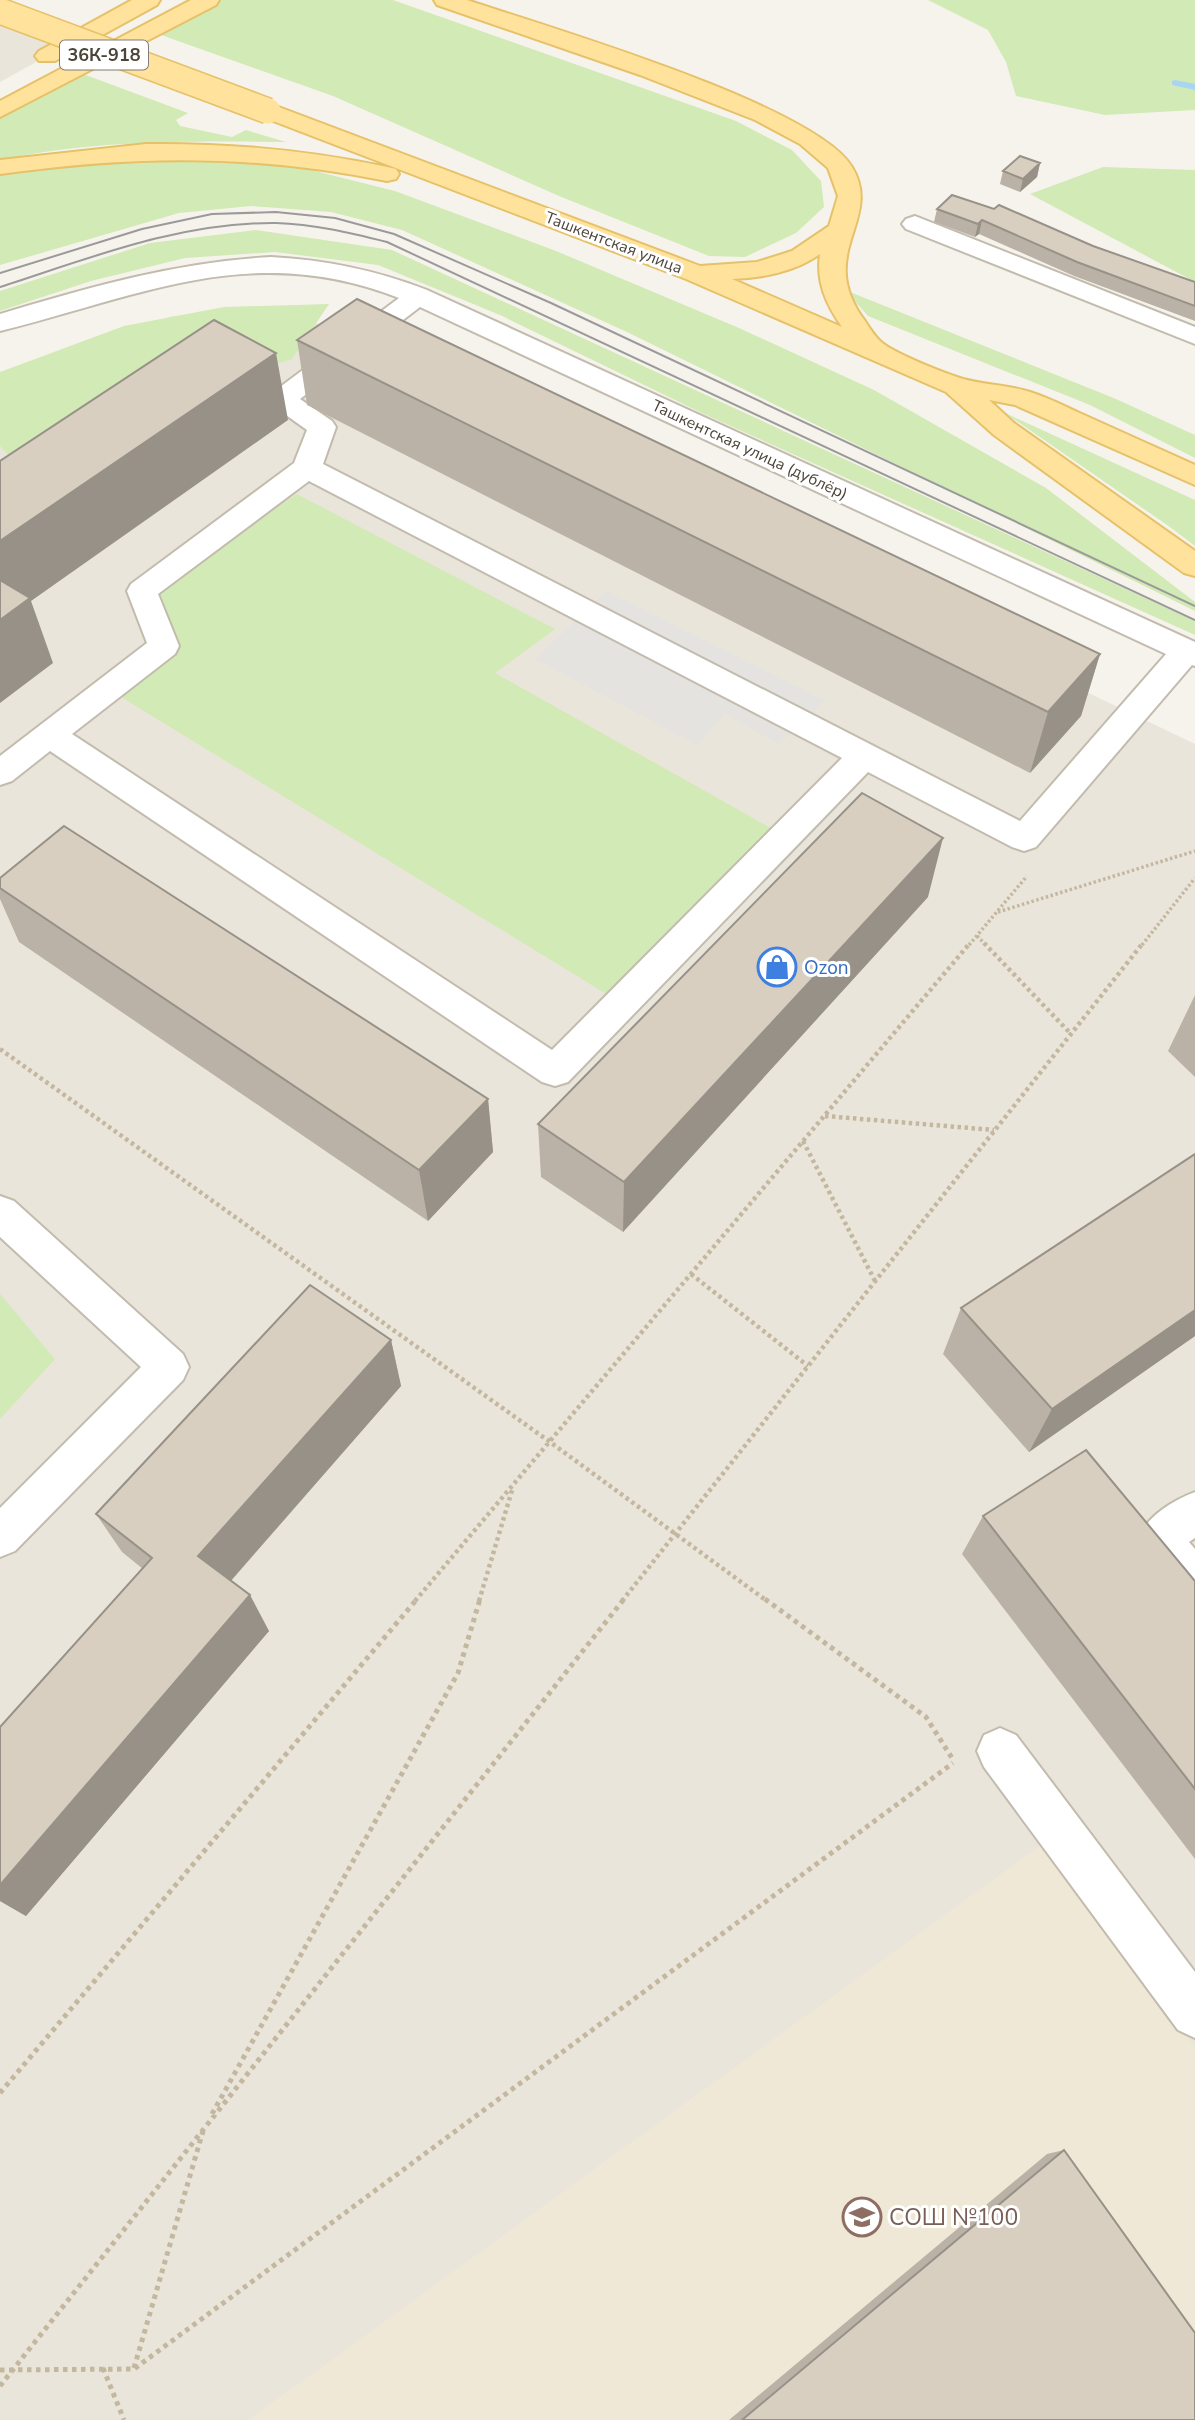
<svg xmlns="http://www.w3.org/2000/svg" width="1195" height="2420" font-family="'Nunito Sans',sans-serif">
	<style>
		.residential { fill: #eae5da }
		.education { fill: #efe8d6 }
		.green { fill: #d2eab5 }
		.parking { fill: #e5e3e0 }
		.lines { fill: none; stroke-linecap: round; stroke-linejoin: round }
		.stream { fill: #a9d4f2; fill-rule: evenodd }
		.minor-casing { stroke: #c2bbae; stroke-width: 4 }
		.major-casing { stroke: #e6c16a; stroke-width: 4 }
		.path-far2 { stroke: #c4b79f; stroke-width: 3.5; stroke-dasharray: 2.5 2.5; stroke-linecap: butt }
		.path-far1 { stroke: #c4b79f; stroke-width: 4.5; stroke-dasharray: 3.5 3.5; stroke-linecap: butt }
		.path { stroke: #c4b79f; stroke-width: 5; stroke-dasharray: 4.5 4.5; stroke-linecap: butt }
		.minor { fill: #fff; fill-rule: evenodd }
		.major { fill: #ffe39c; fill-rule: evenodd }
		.tram { stroke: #9a9a9a; stroke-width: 2 }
		.major-bridge-casing { stroke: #e6c16a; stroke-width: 28; stroke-linecap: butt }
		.major-bridge { stroke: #ffe39c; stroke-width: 25 }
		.wall { fill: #bab2a6 }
		.shaded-wall { fill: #979187 }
		.building { fill: #d8cfc1; stroke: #979187; stroke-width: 2 }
		.labels { text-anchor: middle; stroke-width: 6; stroke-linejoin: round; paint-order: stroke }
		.far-street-label { font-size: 16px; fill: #4b4439; stroke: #fff }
		.shield { fill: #fff; stroke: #817c74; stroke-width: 2 }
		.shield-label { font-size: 18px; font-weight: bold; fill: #4b4439 }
		.shop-label { font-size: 19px; fill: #366cbe; stroke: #fff; text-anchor: start }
		.near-education-label { font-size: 23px; fill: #785e54; stroke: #fff; text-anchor: start }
	</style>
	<rect width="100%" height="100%" fill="#f6f3ec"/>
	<path class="residential" d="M0 21 67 45 0 82Z
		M300 315 1195 744V2420H0V374L173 316Z"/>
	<path class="education" d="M1044 1843 1195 2048V2420H249Z"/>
	<path class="green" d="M208 0H393L736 121 792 150 821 181 824 207 796 233 745 257 709 256 559 196 333 96 150 31Z
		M928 0H1195V110L1105 115 1016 96 1006 62 988 30Z
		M75 71 188 113 176 120 180 126 232 137 246 130 286 142C191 141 93 140 0 160V110Z
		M115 152 295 166 395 191 556 251 739 328 874 390 1046 488 1195 602V611L627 332 402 230 331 212 251 206 179 213 0 265V168Z
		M1103 167 1195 170V282L1030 194Z
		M256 230 392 250 1195 621V635L706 415 500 315 378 265 275 252 185 258 91 281 0 311V291L150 243Z
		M845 290 1116 399 1195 435V458L1090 405 868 316Z
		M329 304 292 359 227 379 51 502 0 446V372L124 326 224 307Z
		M1005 413 1195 500V546L1170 527Z
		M297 494 555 629 495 673 785 836 621 1003 108 689 164 646 142 591Z
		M0 1294 55 1359 0 1419Z"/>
	<path class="parking" d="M607 591 826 701 779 744 725 714 697 745 535 659Z"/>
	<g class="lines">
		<path class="stream" d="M1175 80 1195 84V90L1172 85V81Z"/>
		<defs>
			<path id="minor" d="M915 216 1195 327V344L906 229 902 224 906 219Z
				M271 257C327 260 375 270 427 290L1195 642V666L1192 665 1036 847 1024 851 1012 847 868 772 568 1082 555 1086 542 1082 50 751 12 781 0 785V756L147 643 127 591 131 584 294 463 307 430 272 405 268 399 272 393 399 298C252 240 141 296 0 331V314C90 287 177 262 271 257ZM420 307 1166 654 1020 821 323 464 336 427 332 421 300 399ZM309 481 842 758 552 1050 72 734 175 654 179 646 158 594Z
				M0 1196 14 1201 183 1354 189 1367 183 1380 15 1551 0 1557V1508L141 1367 0 1237Z
				M1195 1492V1538L1189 1542 1195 1549V1603C1170 1593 1148 1564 1138 1539 1147 1516 1172 1501 1195 1492Z
				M1000 1728 1016 1735 1195 1972V2038L1178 2030 984 1767 977 1751 984 1735Z"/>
			<path id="major" d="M132 0H160L157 5 55 61H39L35 56 39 51Z
				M191 0H219L216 5 0 117V101Z
				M434 0H467C544 26 815 105 852 167 884 220 814 253 865 321 870 329 877 340 885 345 901 356 944 373 963 379 985 385 1009 385 1030 392 1049 398 1066 407 1084 415 1121 432 1158 448 1195 465V485L1015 405 989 400 1014 423 1195 551V576L1184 573 994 435 946 392 686 279 260 116 256 111 260 106H276L700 266 757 262 792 251 829 226 838 196 828 168 800 144 755 120 640 75 437 5ZM820 254C816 282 826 304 842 327L732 279C762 278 795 272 820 254Z
				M146 144C228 143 307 150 387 167L396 169 399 174 396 179 387 181C252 154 136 155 0 174V160Z"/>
		</defs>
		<use href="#minor" class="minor-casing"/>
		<use href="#major" class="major-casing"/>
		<path class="path-far2" d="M998 912 1195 851
			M977 936 986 945
			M969 945 1027 876
			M1142 945 1195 878"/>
		<path class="path-far1" d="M984 943 1071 1034
			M0 1049 550 1442 767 1601
			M825 1116 994 1130
			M803 1141 875 1281
			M691 1274 808 1366
			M415 1601 970 943
			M479 1601 513 1487
			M622 1601 1143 943"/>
		<path class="path" d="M765 1599 926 1717 952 1758
			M0 2093 417 1599
			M212 2114 458 1673 480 1599
			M103 2368 124 2420
			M134 2368 203 2131
			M0 2370 134 2369 953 1763
			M0 2386 624 1599"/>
		<use href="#minor" class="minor"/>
		<use href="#major" class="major"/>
		<path class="tram" d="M0 273 142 229 212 214 276 212 335 218 394 234 551 303 1195 606
			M0 287C90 258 180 222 276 223 314 224 351 233 387 242L1195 620"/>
		<defs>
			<path id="major-bridge" d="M0 11 268 111"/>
		</defs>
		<use href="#major-bridge" class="major-bridge-casing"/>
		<use href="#major-bridge" class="major-bridge"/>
	</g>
	<path class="wall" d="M1040 163 1037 177 1020 192 1000 184 1003 171Z
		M937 209 1093 246 1195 282V321L1074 276 979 234 975 237 934 222Z
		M297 340 1100 654 1081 716 1030 773 307 405Z
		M0 878 488 1099 493 1152 428 1221 19 942 0 899Z
		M928 897 623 1232 541 1177 538 1124Z
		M1195 995V1077L1168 1051Z
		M1195 1154V1336L1029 1452 943 1354 961 1308Z
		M391 1340 401 1386 231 1581 269 1631 26 1916 0 1901V1727L143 1569 122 1552 96 1514Z
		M983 1516 1195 1581V1859L962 1554Z
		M1064 2150 1195 2420H729L1047 2154Z"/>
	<path class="shaded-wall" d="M1040 163 1037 177 1020 192 1023 179Z
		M982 220 979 234 975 237 978 224Z
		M276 353 288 420 31 601 53 663 0 703V541Z
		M1100 654 1081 716 1030 773 1048 712Z
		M943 838 928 897 623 1232 624 1182Z
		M488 1099 493 1152 428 1221 419 1170Z
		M1195 1310V1336L1029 1452 1052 1409Z
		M391 1340 401 1386 220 1593 198 1556Z
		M250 1595 269 1631 26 1916 0 1901V1885Z"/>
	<path class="building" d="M1020 156 1040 163 1023 179 1003 171Z
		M952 195 994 209 999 205 1093 246 1195 282V306L1077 262 982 220 978 224 937 209Z
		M357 299 1100 654 1048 712 297 340Z
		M214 320 276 353 0 541V461Z
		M0 580 30 598 0 620Z
		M862 793 943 838 624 1182 538 1124Z
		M64 826 488 1099 419 1170 0 888V878Z
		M1195 1154V1310L1052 1409 961 1308Z
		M310 1285 391 1340 198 1556 250 1595 0 1885V1727L152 1558 96 1514Z
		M1086 1450 1195 1581V1789L983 1516Z
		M1064 2150 1195 2333V2420H742Z"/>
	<defs>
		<symbol id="shop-ring" viewBox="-11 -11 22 22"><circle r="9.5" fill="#fff" stroke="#3f7fe0" stroke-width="1.5"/><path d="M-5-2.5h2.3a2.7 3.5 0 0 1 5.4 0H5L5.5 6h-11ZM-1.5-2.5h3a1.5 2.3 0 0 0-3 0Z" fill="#3f7fe0"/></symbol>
		<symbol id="school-ring" viewBox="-11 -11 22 22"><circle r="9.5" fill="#fff" stroke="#8d6e63" stroke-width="1.5"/><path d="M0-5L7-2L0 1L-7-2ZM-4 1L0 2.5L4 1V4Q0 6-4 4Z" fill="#8d6e63"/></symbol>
	</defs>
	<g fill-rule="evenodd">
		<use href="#shop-ring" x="755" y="945" width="44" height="44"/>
		<use href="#school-ring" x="840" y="2195" width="44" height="44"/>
	</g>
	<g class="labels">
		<g class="far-street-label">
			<text transform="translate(614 242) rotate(21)" y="6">Ташкентская улица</text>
			<text transform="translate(750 449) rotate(25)" y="6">Ташкентская улица (дублёр)</text>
		</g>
		<rect class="shield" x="60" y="40.5" width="88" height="29" rx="5"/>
		<g class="shield-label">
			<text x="104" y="61">36К-918</text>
		</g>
		<g class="shop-label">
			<text x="804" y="974">Ozon</text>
		</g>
		<g class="near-education-label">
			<text x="889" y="2225">СОШ №100</text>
		</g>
	</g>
</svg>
